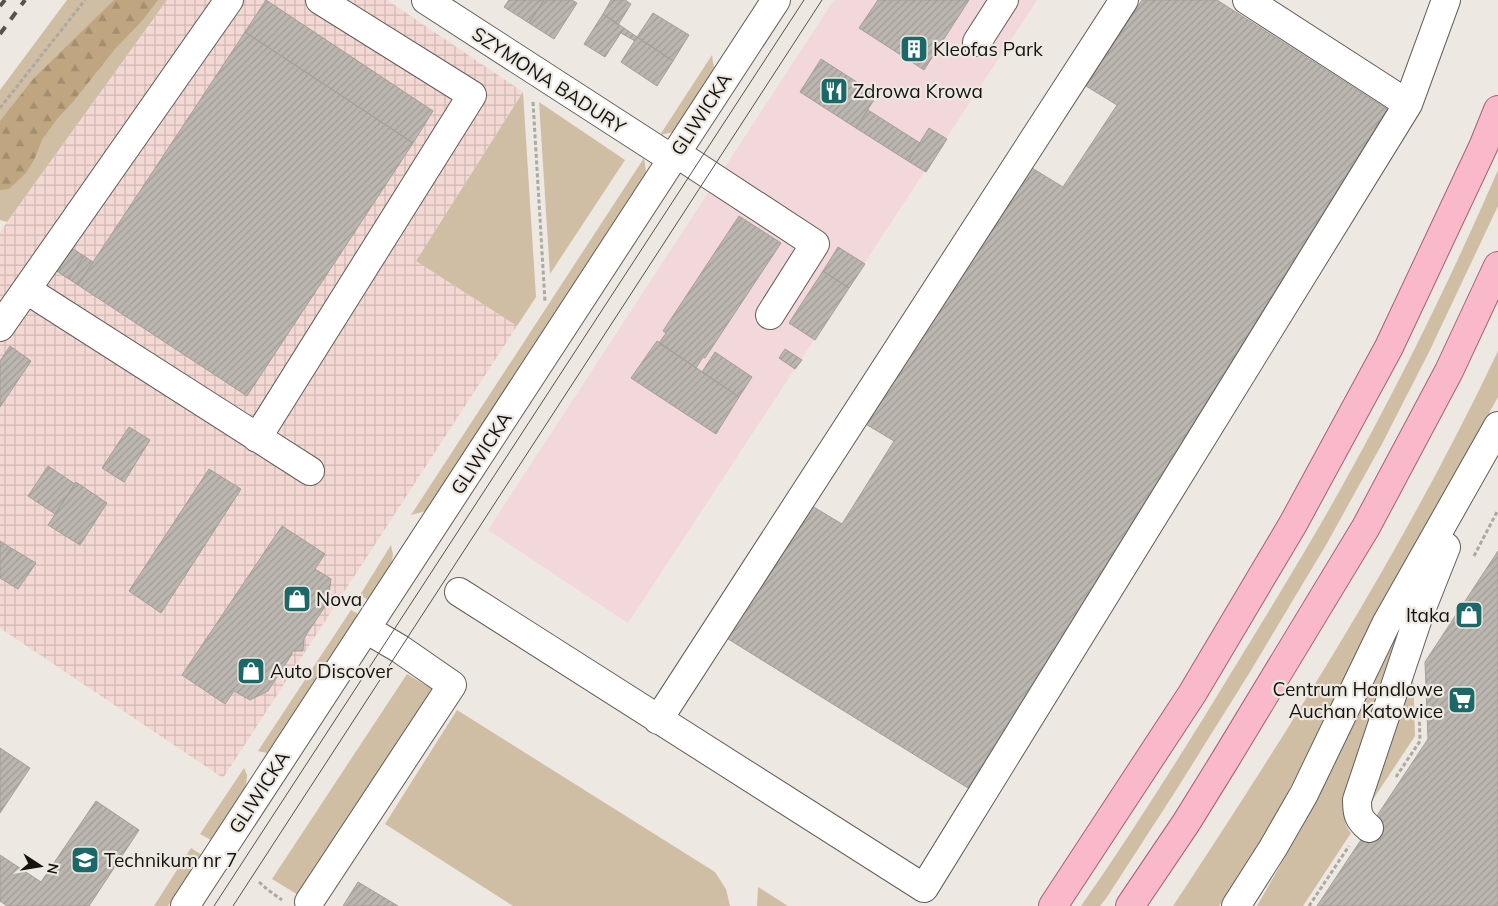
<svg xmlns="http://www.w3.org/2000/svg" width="1498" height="906" font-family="Mulish,sans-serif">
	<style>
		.commercial { fill: #f2d7db }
		.industrial { fill: url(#industrial-grid) }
		.green { fill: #cfbea4 }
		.forest { fill: url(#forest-firs) }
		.building { fill: url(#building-hatch); stroke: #a49f98 }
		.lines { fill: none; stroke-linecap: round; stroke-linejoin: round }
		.minor-casing { stroke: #625e58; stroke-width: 30 }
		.major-casing { stroke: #a76073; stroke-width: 30 }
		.path { stroke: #aca8a2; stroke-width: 3; stroke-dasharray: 4 2.5; stroke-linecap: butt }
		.minor { stroke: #fff; stroke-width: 28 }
		.major { stroke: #fab9cb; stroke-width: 28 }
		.tram { stroke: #56534e; stroke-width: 1 }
		.rail { stroke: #56534e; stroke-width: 4; stroke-dasharray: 9 9; stroke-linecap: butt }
		.labels { text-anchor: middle; stroke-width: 4.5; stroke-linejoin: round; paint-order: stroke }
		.poi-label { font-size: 19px; fill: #151310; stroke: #ede8e1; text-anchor: start }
		.street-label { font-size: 19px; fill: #151310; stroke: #ede8e1 }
	</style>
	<defs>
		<pattern id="industrial-grid" width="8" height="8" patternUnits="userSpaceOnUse" patternTransform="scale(1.25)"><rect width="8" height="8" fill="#f3d8d4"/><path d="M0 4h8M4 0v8" fill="none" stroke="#cfb8b5"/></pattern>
		<pattern id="forest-firs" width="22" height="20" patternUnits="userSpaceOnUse" patternTransform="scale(1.25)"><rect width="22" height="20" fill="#bfa681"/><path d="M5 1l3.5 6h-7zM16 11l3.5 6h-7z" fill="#a38e6e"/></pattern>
		<pattern id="building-hatch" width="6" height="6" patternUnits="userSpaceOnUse" patternTransform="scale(1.25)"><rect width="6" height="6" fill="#bbb6af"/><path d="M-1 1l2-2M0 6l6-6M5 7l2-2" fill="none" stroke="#a09c96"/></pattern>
	</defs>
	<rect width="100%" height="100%" fill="#ede8e1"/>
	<path class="commercial" d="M834 0H1037L628 623 488 530Z"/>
	<path class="industrial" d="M167 0H387L523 92 416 261 517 326 223 778 0 628V232Z"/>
	<path class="green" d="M67 0H167L7 222 0 220V90Z
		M712 55 714 68 673 132 660 135Z
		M523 92 536 297 517 326 416 261Z
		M539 102 625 160 550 274Z
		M644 158 646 172 426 511 411 515Z
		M1498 170V206L1430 350 1382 444 1326 545 1250 672 1175 792 1107 897 1100 906H1081C1134 830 1183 752 1231 673 1274 603 1317 533 1356 461 1408 366 1455 269 1498 170Z
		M1498 351V397L1375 617 1287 794 1266 833 1219 906H1173C1291 727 1406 545 1498 351Z
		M391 545 393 555 391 565 368 600 360 595Z
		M351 610 358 614 267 753 258 751Z
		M1399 632 1346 801C1345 813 1343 824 1351 833L1303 906H1257L1308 817Z
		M1413 672 1415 736 1370 804 1369 798Z
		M407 674 434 690 300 896 272 879Z
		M457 710 715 872 726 889 730 906H513L385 824Z
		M244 768 247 775 246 787 211 840 200 834Z
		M191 848 202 855 168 906H154Z
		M758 887 788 906H757Z"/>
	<path class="forest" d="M114 0H158L142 21 115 49 73 102 57 119 42 140 34 160 26 173 9 189 0 190V121L34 78Z"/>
	<path class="building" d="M266 0 433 111 413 143 245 32Z
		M509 0H544L529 23 504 7Z
		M544 0H572L577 3 554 39 529 23Z
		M611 0H625L631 4 618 25 603 14Z
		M878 0H969L924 70 859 28Z
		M1142 0H1217L1387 109 968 788 725 637 812 506 842 524 894 441 864 423 1032 168 1063 187 1117 105 1086 86Z
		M653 13 689 35 673 61 637 37Z
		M603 14 624 28 605 57 584 44Z
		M624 28 637 37 635 41 621 33Z
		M245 32 413 143 247 396 78 285Z
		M637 37 673 61 657 86 621 62Z
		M821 59 877 95 856 128 800 92Z
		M868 110 920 143 908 161 856 128Z
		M929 128 947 139 926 172 908 161Z
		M739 216 781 243 705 358 703 357 696 368 659 343 666 333 663 331Z
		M70 247 84 256 69 279 55 270Z
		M838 247 865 264 849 288 823 271Z
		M84 256 93 262 78 285 69 279Z
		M823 271 849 288 815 340 789 323Z
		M657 341 739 397 716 434 631 378Z
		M10 346 31 361 0 407V361Z
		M785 349 802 360 795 369 779 358Z
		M715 352 752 377 739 397 702 372Z
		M129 427 150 440 124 482 102 468Z
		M48 466 75 484 55 514 28 496Z
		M209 469 241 489 161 613 129 591Z
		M76 482 107 503 80 545 48 525Z
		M282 526 325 554 315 569 331 579 328 602 304 638 303 651H292V654L268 691 250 700 234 691 225 704 182 675Z
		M0 541 11 548 0 564Z
		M11 548 36 563 18 589 0 578V564Z
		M1498 551V906H1317L1428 739 1425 662Z
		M0 748 30 768 0 813Z
		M96 801 139 830 89 906H7L0 901V855L41 882Z
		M358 882 398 906H343Z"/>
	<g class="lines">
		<defs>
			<path id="minor" d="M426 0 672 159
				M977 42 1004 0
				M1408 104 1446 0
				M676 153 815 244 770 315
				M27 290 310 471
				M0 327 229 0
				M257 438 472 95 320 0
				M459 592 924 888 1408 104 1247 0
				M658 720 1124 0
				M1369 828C1358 819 1357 813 1357 800L1419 615 1446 547
				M309 902 452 685 400 649 366 629
				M185 906 776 0
				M1236 906 1273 848 1304 794 1386 624 1498 426"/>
			<path id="major" d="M1053 906 1192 694 1293 524 1389 347 1483 147 1498 110
				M1130 906 1186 823 1225 760 1366 527 1449 371 1498 266"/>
		</defs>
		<use href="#minor" class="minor-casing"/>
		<use href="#major" class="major-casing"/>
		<path class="path" d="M533 102 545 302
			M0 108 85 0
			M1474 556 1498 510
			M1396 777 1420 741 1419 706
			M259 882 268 890 282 900
			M1309 906 1349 846"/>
		<use href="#minor" class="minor"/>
		<use href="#major" class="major"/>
		<path class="tram" d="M214 906 804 0
			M233 906 822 0"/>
		<path class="rail" d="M0 6 5 0
			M0 34 25 0"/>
	</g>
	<defs>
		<symbol id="building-square" viewBox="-11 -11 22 22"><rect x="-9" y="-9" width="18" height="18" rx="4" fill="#1a6867" stroke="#ede8e1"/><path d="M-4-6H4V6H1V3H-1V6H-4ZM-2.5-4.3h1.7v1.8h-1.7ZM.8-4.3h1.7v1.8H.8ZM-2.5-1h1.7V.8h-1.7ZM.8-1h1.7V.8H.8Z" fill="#fff"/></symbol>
		<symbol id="restaurant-square" viewBox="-11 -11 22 22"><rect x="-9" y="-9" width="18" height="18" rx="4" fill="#1a6867" stroke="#ede8e1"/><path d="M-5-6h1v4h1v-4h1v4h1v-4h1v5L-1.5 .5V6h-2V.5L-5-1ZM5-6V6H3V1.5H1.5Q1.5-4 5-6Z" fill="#fff"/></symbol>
		<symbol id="shop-square" viewBox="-11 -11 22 22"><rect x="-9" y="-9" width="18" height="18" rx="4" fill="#1a6867" stroke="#ede8e1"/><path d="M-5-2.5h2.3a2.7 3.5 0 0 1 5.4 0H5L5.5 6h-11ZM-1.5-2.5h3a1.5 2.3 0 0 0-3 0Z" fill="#fff"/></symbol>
		<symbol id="supermarket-square" viewBox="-11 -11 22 22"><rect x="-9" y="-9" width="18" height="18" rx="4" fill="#1a6867" stroke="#ede8e1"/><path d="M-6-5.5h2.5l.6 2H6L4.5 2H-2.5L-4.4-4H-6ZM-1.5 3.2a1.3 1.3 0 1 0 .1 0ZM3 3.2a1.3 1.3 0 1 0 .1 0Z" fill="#fff"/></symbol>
		<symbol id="school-square" viewBox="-11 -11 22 22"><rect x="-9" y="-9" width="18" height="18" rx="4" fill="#1a6867" stroke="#ede8e1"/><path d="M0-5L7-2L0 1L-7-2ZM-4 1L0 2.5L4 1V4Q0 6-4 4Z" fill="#fff"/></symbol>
	</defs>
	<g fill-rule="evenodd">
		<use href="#building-square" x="898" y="33" width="32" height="32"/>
		<use href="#restaurant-square" x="818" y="75" width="32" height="32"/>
		<use href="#shop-square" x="281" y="583" width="32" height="32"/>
		<use href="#shop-square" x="1453" y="599" width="32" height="32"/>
		<use href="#shop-square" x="235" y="655" width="32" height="32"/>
		<use href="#supermarket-square" x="1446" y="684" width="32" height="32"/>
		<use href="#school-square" x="69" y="844" width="32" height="32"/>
	</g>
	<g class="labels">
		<g class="poi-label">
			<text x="933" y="56">Kleofas Park</text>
			<text x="853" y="98">Zdrowa Krowa</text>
			<text x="316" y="606">Nova</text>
			<text x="1450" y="622" text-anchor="end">Itaka</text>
			<text x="270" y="678">Auto Discover</text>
			<text x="1443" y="696" text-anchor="end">Centrum Handlowe<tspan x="1443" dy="22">Auchan Katowice</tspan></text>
			<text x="104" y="867">Technikum nr 7</text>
		</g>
		<g class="street-label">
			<text transform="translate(549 80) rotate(33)" y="7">SZYMONA BADURY</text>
			<text transform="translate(701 114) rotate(-57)" y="7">GLIWICKA</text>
			<text transform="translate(481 453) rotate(-57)" y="7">GLIWICKA</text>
			<text transform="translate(259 792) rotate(-57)" y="7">GLIWICKA</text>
		</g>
	</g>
	<g transform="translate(40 866) rotate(102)" stroke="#ede8e1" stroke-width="4" paint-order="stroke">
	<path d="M0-4L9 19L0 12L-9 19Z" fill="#151310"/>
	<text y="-8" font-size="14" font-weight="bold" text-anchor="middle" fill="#151310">N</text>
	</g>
</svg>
